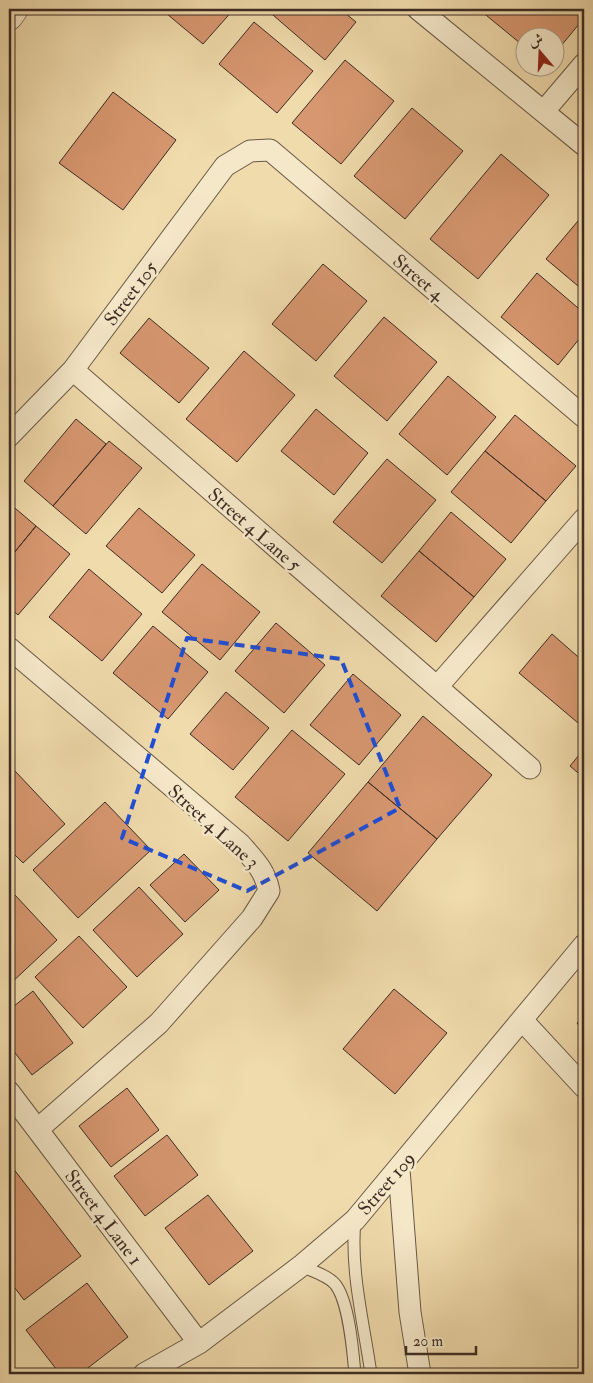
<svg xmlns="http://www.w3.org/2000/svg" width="593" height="1383" font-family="'IM FELL Double Pica',Amiri,serif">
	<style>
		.building { fill: #d79770; stroke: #3c2c24 }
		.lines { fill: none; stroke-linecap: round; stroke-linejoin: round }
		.lane-casing { stroke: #695846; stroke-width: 13 }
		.street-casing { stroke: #695846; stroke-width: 23 }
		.secondary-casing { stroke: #3c2c24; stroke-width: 29 }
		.lane { stroke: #f5e8c9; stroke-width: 11 }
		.street { stroke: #f5e8c9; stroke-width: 21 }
		.secondary { stroke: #f5e8c9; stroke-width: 28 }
		.marked { fill: none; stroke: #1d4ed8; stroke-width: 4; stroke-dasharray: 10 6; stroke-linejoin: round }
		.labels { text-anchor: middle; stroke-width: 5; stroke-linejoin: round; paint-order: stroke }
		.street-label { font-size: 19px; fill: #3c2c24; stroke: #f5e8c9 }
	</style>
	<rect width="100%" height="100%" fill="#f0dbac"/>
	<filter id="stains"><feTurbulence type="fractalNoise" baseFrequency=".004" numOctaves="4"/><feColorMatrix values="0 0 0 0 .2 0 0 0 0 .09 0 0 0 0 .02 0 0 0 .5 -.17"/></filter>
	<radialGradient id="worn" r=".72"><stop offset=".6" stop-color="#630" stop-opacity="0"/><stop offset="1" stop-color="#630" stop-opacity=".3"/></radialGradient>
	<path class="building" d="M161 9H234L203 44Z
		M266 9H340L356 22 325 60Z
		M482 9H584V18L556 52V38H526V48L481 11Z
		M254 22 313 71 277 113 219 64Z
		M345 60 394 101 341 164 292 123Z
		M113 92 176 140 123 210 59 163Z
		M412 108 463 151 405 219 354 176Z
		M501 154 549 195 478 279 430 239Z
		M583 215 584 216V291L546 259Z
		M323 264 367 301 316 361 272 324Z
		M537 273 584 313V333L558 365 501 317Z
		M384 317 437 362 387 421 334 376Z
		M149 318 209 368 179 403 120 353Z
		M244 351 295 395 237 462 186 419Z
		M448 376 496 417 447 475 399 434Z
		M316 409 368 453 334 495 281 451Z
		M515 415 576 466 546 501 485 451Z
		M76 419 106 444 53 506 24 481Z
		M109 441 142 468 86 534 53 506Z
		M485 451 546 501 511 543 451 492Z
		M387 459 436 500 382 563 333 522Z
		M9 503 36 526 9 559Z
		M139 508 195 555 162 593 106 546Z
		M451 512 506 559 474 597 419 551Z
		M36 526 70 554 18 615 9 607V559Z
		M419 551 474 597 436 642 381 596Z
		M202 564 260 612 220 660 162 612Z
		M89 569 142 614 102 661 49 617Z
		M276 623 325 665 284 713 235 671Z
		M153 626 208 672 168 719 113 673Z
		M552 634 584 662V728L519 673Z
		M353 674 401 715 359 765 310 725Z
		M226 692 269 728 233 770 190 734Z
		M423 716 492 775 437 839 368 782Z
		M292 730 345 774 288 841 235 797Z
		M584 749V778L570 766Z
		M15 771 65 824 23 863 9 849V776Z
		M368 782 437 839 377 911 308 853Z
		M105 802 151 850 78 918 33 870Z
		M184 854 219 890 185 922 150 885Z
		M139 887 183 934 137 977 93 930Z
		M15 895 57 940 9 985V901Z
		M79 936 127 987 83 1028 35 977Z
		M394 989 447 1033 395 1094 343 1049Z
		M33 991 73 1043 32 1075 9 1045V1010Z
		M584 1017V1032L577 1023Z
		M127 1088 159 1130 111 1167 79 1126Z
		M167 1135 198 1175 145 1216 114 1176Z
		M9 1163 81 1256 24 1300 9 1280Z
		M208 1195 253 1251 209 1285 165 1228Z
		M87 1283 128 1337 80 1374H60L26 1330Z"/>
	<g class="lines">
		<defs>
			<path id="lane" d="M355 1220C350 1271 364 1324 371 1374
				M301 1266C312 1271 327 1275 335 1284 349 1301 353 1352 355 1374"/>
			<path id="street" d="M418 9 584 145
				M544 111 584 64
				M73 370 530 768
				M9 436 73 370 225 166 250 151 270 150 584 417
				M9 648 240 844C254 860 265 870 269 891L252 918 159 1023 38 1129
				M437 687 584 519
				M522 1020 584 1087
				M9 1092 199 1343
				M399 1169 410 1312 420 1374
				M144 1374 199 1343 301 1266 355 1220 584 945"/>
			<path id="secondary" d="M9 16 14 9"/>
		</defs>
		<use href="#lane" class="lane-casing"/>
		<use href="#street" class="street-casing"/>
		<use href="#secondary" class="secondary-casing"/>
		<use href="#lane" class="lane"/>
		<use href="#street" class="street"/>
		<use href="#secondary" class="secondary"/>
	</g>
	<path class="marked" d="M187 638 341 659 400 808 247 891 122 838Z"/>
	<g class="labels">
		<g class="street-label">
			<text transform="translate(419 277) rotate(40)" y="7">Street 4</text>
			<text transform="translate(130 293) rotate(-53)" y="7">Street 105</text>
			<text transform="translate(255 529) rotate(41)" y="7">Street 4 Lane 5</text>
			<text transform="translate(214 826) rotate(42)" y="7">Street 4 Lane 3</text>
			<text transform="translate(386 1183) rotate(-49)" y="7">Street 109</text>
			<text transform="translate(104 1217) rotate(53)" y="7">Street 4 Lane 1</text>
		</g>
	</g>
	<rect width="593" height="1383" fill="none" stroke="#f0dbac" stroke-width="30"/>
	<rect x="10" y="10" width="573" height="1363" fill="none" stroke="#3c2c24" stroke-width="2.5"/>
	<rect x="15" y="15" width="563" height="1353" fill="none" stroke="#3c2c24"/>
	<g transform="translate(540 52) rotate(341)"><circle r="24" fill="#f5e8c9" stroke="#ab9d87"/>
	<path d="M0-4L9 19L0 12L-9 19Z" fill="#8f2418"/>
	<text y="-8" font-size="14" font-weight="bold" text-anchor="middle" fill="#3c2c24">ش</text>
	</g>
	<path d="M406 1346v8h70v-8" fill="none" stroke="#3c2c24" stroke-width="2.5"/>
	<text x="413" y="1346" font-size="15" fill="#3c2c24" stroke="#f5e8c9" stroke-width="4" paint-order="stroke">20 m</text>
	<rect width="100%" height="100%" filter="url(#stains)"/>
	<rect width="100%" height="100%" fill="url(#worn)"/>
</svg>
